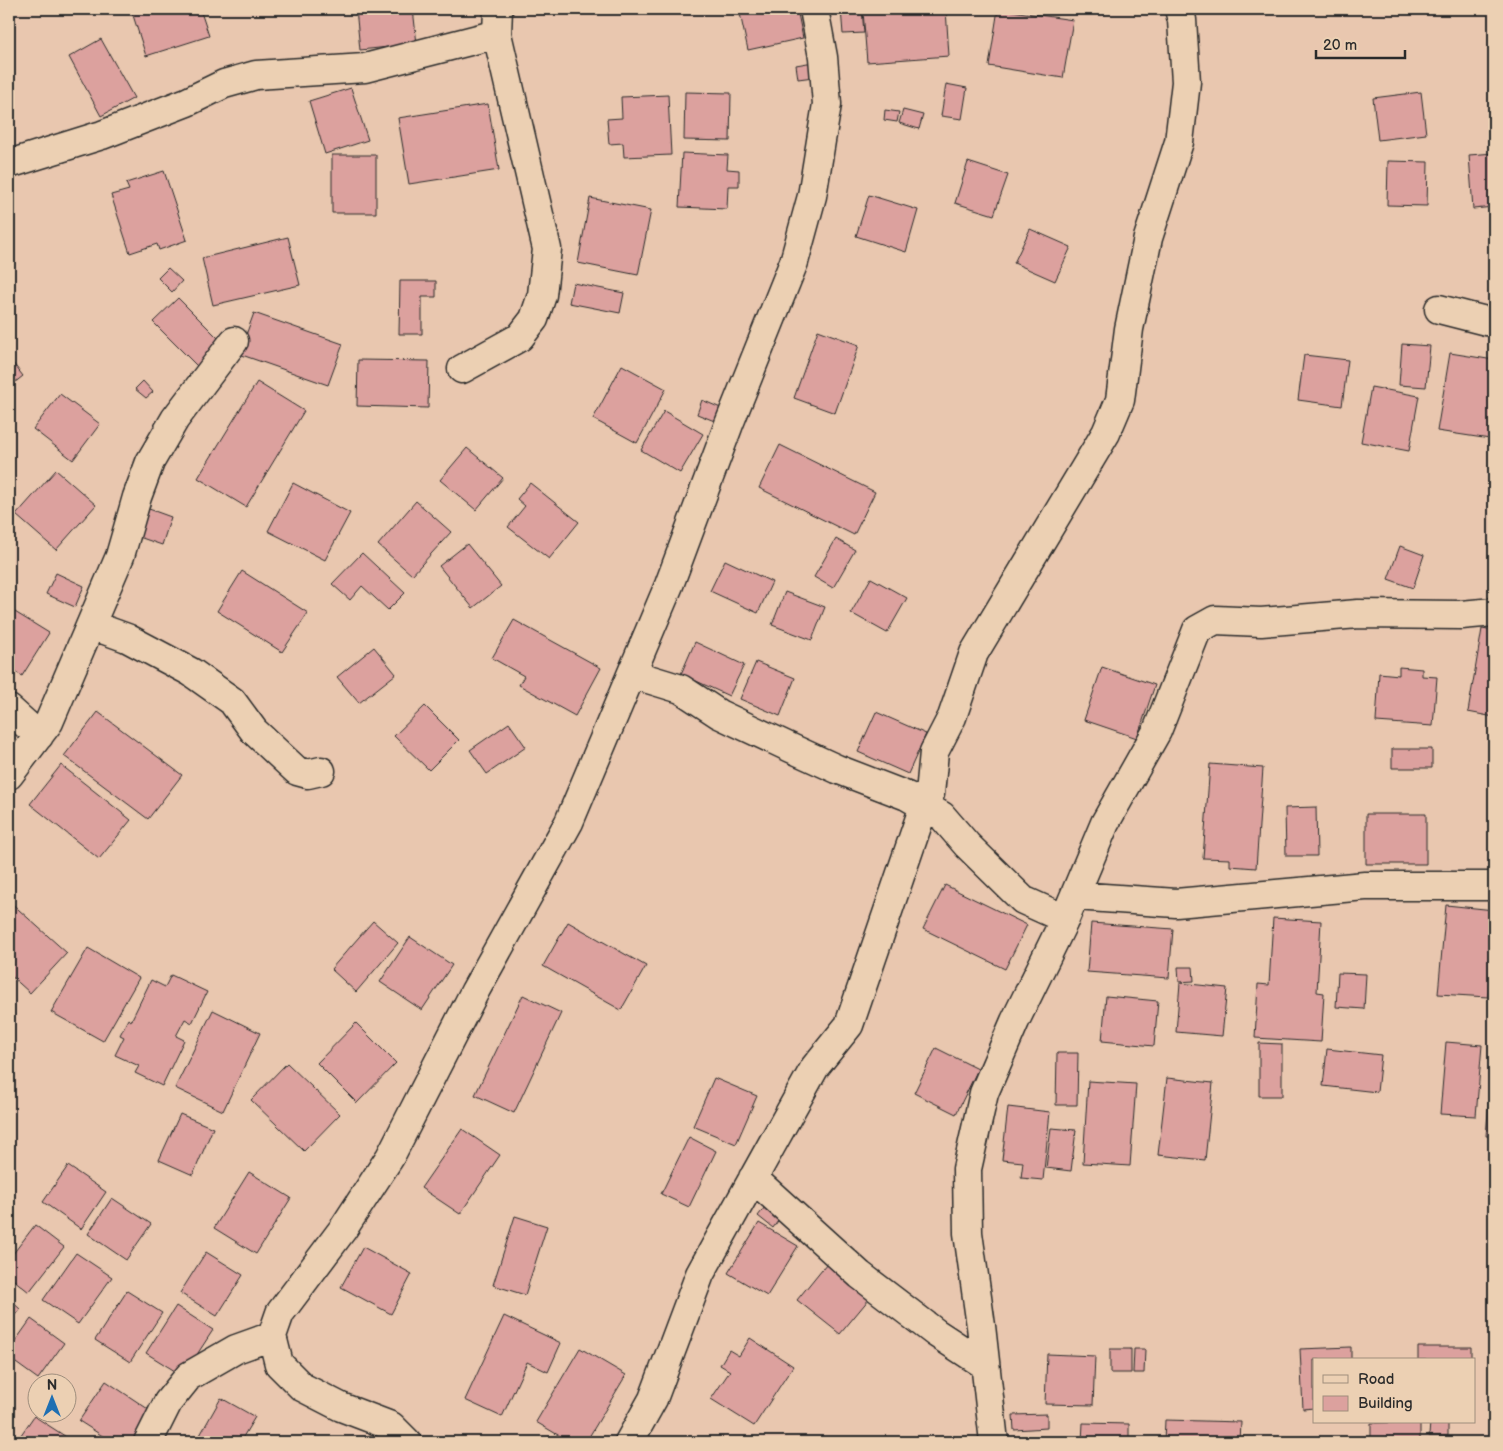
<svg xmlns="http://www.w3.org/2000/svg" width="1503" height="1451" font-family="'Balsamiq Sans',sans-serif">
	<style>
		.building { fill: #dca19e; stroke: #2b2b2b }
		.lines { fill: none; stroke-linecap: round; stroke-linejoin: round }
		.minor-casing { stroke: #2b2b2b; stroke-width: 31 }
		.minor { stroke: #ecd0b3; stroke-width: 28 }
	</style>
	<rect width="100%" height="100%" fill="#e9c7af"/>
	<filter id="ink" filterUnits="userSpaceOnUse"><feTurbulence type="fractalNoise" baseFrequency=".02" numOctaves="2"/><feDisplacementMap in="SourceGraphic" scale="10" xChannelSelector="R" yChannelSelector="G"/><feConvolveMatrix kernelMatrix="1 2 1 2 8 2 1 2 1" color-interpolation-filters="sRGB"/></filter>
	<g filter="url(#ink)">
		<path class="building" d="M131 9H200L209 36 146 56Z
			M356 9H413L417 44 360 50Z
			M739 9H797L803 38 748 50Z
			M841 9H862L864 33 843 34Z
			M896 9H946L949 56 867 62 863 11Z
			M998 9 1073 20 1063 78 989 66Z
			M101 39 134 98 101 116 69 57Z
			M819 61 821 76 798 79 796 65Z
			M946 84 967 88 962 119 941 116Z
			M351 88 368 140 325 154 309 101Z
			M685 92 731 93 730 141 684 140Z
			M1421 92 1426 134 1378 140 1373 98Z
			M668 95 671 155 624 157 623 143 609 144 607 119 622 118 621 97Z
			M488 104 499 170 409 184 398 118Z
			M885 110 899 112 897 122 884 120Z
			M903 110 923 115 919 129 899 123Z
			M682 153 728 155 727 169 739 170V186H728L727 209 679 207Z
			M1494 153V207L1473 209 1469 155Z
			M332 155H376V213H332Z
			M1388 161 1428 162 1427 206 1387 205Z
			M968 162 1008 175 994 215 955 203Z
			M164 171 187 240 159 250 157 244 130 253 111 195 129 190 126 183Z
			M869 195 918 210 906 252 856 236Z
			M590 198 651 210 638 275 578 263Z
			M1030 229 1071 247 1055 281 1014 263Z
			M288 237 300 285 213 305 202 258Z
			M168 268 182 281 172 292 158 278Z
			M400 281H436V297H422V334H399Z
			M573 283 624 293 620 313 569 303Z
			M178 298 222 342 197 366 153 322Z
			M254 313 343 344 328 385 239 354Z
			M818 330 859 345 835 413 794 398Z
			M1402 344 1430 346 1426 387 1399 385Z
			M1450 353 1494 360V413L1490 439 1437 431Z
			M1304 355 1348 360 1342 406 1298 400Z
			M9 358 23 376 9 387Z
			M358 360 429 361 428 408 357 406Z
			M622 365 666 389 637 443 593 419Z
			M143 381 153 392 146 398 135 389Z
			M257 382 304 411 246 507 198 478Z
			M1371 387 1419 396 1409 451 1361 442Z
			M60 394 100 424 73 460 33 429Z
			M702 400 723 409 717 422 697 414Z
			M664 411 703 434 680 473 641 450Z
			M780 445 875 492 854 535 759 488Z
			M467 448 503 478 476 510 440 480Z
			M56 470 96 505 56 550 16 515Z
			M293 483 350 513 325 560 268 531Z
			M530 483 579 522 549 559 508 527 525 506 517 499Z
			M416 501 451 532 412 575 378 545Z
			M149 509 171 517 162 545 139 537Z
			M836 539 855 550 833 588 814 577Z
			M467 544 501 586 473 608 439 566Z
			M1400 546 1424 555 1413 588 1388 579Z
			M362 553 405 593 388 610 362 586 350 600 332 584Z
			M725 560 772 582 758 613 710 591Z
			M242 571 308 613 282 652 217 611Z
			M56 573 84 586 75 607 46 594Z
			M871 578 907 598 887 633 851 613Z
			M785 592 825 607 812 640 772 625Z
			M10 609 49 633 22 676 9 668V612Z
			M514 620 601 668 575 716 519 685 524 676 492 658Z
			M1482 629 1494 631V717L1468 712Z
			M695 642 744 665 729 696 681 674Z
			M374 647 396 674 359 703 337 677Z
			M756 662 795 678 780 716 740 699Z
			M1102 667 1155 685 1137 738 1084 720Z
			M1399 667 1422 669V676L1437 677 1433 726 1376 722 1379 673 1399 675Z
			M425 706 459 740 429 770 394 736Z
			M98 712 182 775 148 819 64 756Z
			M876 712 926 734 908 774 858 752Z
			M509 723 526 747 487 774 470 750Z
			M1392 749H1432V768H1392Z
			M1210 764 1263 768 1256 868 1230 866V859L1203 858Z
			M61 765 131 820 99 859 30 804Z
			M1316 807 1317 856H1286L1285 808Z
			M1366 814H1426V864H1366Z
			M945 885 1027 925 1005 969 923 929Z
			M9 901 67 953 30 993 9 974Z
			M1446 905 1494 910V929L1488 997 1438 994Z
			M1273 918 1321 921 1317 992 1324 993 1321 1042 1255 1038 1258 984 1269 985Z
			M373 921 398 943 356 992 331 969Z
			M568 922 646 966 621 1010 543 966Z
			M1091 923 1173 929 1169 978 1087 972Z
			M410 937 452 965 422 1010 380 982Z
			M88 948 139 978 103 1041 51 1012Z
			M1178 967H1193L1194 981 1179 982Z
			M1338 973 1366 974 1364 1009 1336 1007Z
			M171 975 207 992 192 1023 185 1019 176 1036 184 1040 162 1086 135 1073 139 1066 115 1055 124 1037 120 1035 128 1019 131 1021 151 980 165 987Z
			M1180 983 1227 988 1222 1036 1176 1032Z
			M523 995 561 1013 514 1113 475 1095Z
			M1106 996 1158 1001 1154 1046 1102 1041Z
			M213 1010 260 1033 223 1111 175 1088Z
			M356 1023 396 1063 357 1103 317 1063Z
			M1446 1042 1482 1045 1476 1116 1440 1114Z
			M1259 1043 1282 1044V1096H1259Z
			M936 1048 978 1069 956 1114 914 1093Z
			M1327 1049 1381 1055 1377 1092 1323 1086Z
			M1057 1053H1078L1077 1105H1056Z
			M287 1063 340 1114 304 1151 251 1100Z
			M1491 1077H1494V1136H1486Z
			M714 1078 757 1096 736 1144 693 1126Z
			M1167 1078 1213 1083 1205 1160 1158 1155Z
			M1088 1081 1136 1084 1130 1166 1083 1163Z
			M1008 1107 1050 1112 1043 1180 1021 1178 1023 1162 1002 1160Z
			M180 1114 213 1128 193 1175 159 1160Z
			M1051 1128 1076 1130 1071 1171 1046 1168Z
			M462 1129 500 1155 460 1214 421 1188Z
			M689 1137 716 1151 689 1207 661 1194Z
			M68 1166 106 1192 81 1229 43 1202Z
			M249 1172 291 1198 256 1254 214 1228Z
			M112 1198 151 1224 126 1260 88 1234Z
			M765 1207 780 1218 773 1228 758 1216Z
			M515 1216 547 1226 525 1295 493 1285Z
			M759 1223 798 1246 767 1296 728 1273Z
			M35 1225 64 1247 29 1292 9 1276V1259Z
			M363 1247 412 1274 391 1314 341 1287Z
			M206 1252 243 1275 217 1316 180 1293Z
			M76 1253 112 1277 78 1324 43 1300Z
			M831 1258 874 1293 840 1334 797 1300Z
			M127 1291 162 1313 130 1362 95 1340Z
			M9 1299 20 1309 9 1322Z
			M176 1306 213 1330 183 1376 146 1353Z
			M504 1316 561 1343 548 1372 527 1362 502 1417 465 1400Z
			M31 1319 64 1343 38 1379 9 1358V1350Z
			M750 1338 793 1366 754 1426 711 1399 730 1371 720 1365 729 1350 739 1356Z
			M1351 1347V1360H1314V1408L1303 1409 1300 1349Z
			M1418 1347H1471V1360H1418Z
			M580 1348 626 1375 586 1442H570L536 1422Z
			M1110 1349H1131V1373H1110Z
			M1134 1349H1145L1144 1373H1133Z
			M1047 1354 1095 1356 1093 1405 1045 1404Z
			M106 1381 151 1411 131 1442H112L79 1421Z
			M221 1398 255 1417 240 1442H208L199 1437Z
			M1047 1414V1428L1014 1430 1013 1415Z
			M34 1416 74 1442H16Z
			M1165 1420 1241 1422 1240 1442H1164Z
			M1420 1422V1442H1371V1423Z
			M1430 1422H1448V1436H1429Z
			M1083 1423 1129 1424V1442H1082Z"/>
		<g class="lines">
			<defs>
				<path id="minor" d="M9 164 102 135 187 102 224 84 256 75 365 68 497 34
					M1439 309 1486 321 1494 322
					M462 369 520 337 534 319 542 295 547 249 497 34 498 9
					M91 625 127 638 191 672 232 701 254 731 297 771 308 774 321 771
					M632 674 681 689 719 714 791 748 837 769 907 796 942 816 967 845 1023 900 1065 919
					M9 709 39 736
					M9 775 49 722 120 556 137 497 150 462 175 419 234 341
					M1075 896 1176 903 1365 886H1494
					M753 1178 860 1275 936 1333 985 1365
					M148 1442 168 1402 189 1376 236 1349 272 1336
					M407 1442 391 1426 341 1407 302 1387 279 1364 272 1336 280 1313 343 1229 390 1157 475 991 569 822 669 585 729 424 794 262 812 196 827 104 823 57 814 9
					M629 1442 653 1399 700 1274 815 1067 849 1025 924 806 930 794 934 752 952 717 974 653 1106 433 1120 400 1129 329 1148 238 1179 142 1186 82 1182 20 1179 9
					M994 1442 981 1326 968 1233 967 1169 984 1093 1015 1021 1063 923 1105 823 1157 731 1197 630 1215 620 1261 622 1358 614 1461 615 1494 612"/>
			</defs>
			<use href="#minor" class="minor-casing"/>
			<use href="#minor" class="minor"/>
		</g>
	</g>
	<rect width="1503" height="1451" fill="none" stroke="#ecd0b3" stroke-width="30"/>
	<rect x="15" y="15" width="1473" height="1421" fill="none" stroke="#2b2b2b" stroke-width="2" filter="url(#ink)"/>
	<rect x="1313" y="1358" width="162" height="65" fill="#ecd0b3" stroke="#9f8e7d"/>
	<rect x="1323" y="1375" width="25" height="8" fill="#ecd0b3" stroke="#9f8e7d"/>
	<text x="1358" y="1384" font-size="15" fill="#2b2b2b">Road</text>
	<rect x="1323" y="1396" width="25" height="15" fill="#dca19e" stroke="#9f8e7d"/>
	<text x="1358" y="1408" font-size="15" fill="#2b2b2b">Building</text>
	<g transform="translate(52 1398)"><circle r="24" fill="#ecd0b3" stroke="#9f8e7d"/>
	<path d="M0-4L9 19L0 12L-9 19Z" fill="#1f6fb2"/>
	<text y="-8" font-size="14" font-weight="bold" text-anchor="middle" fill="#2b2b2b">N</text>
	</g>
	<path d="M1316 50v8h89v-8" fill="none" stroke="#2b2b2b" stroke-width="2.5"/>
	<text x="1323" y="50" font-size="15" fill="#2b2b2b" stroke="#ecd0b3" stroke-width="4" paint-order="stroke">20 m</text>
</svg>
